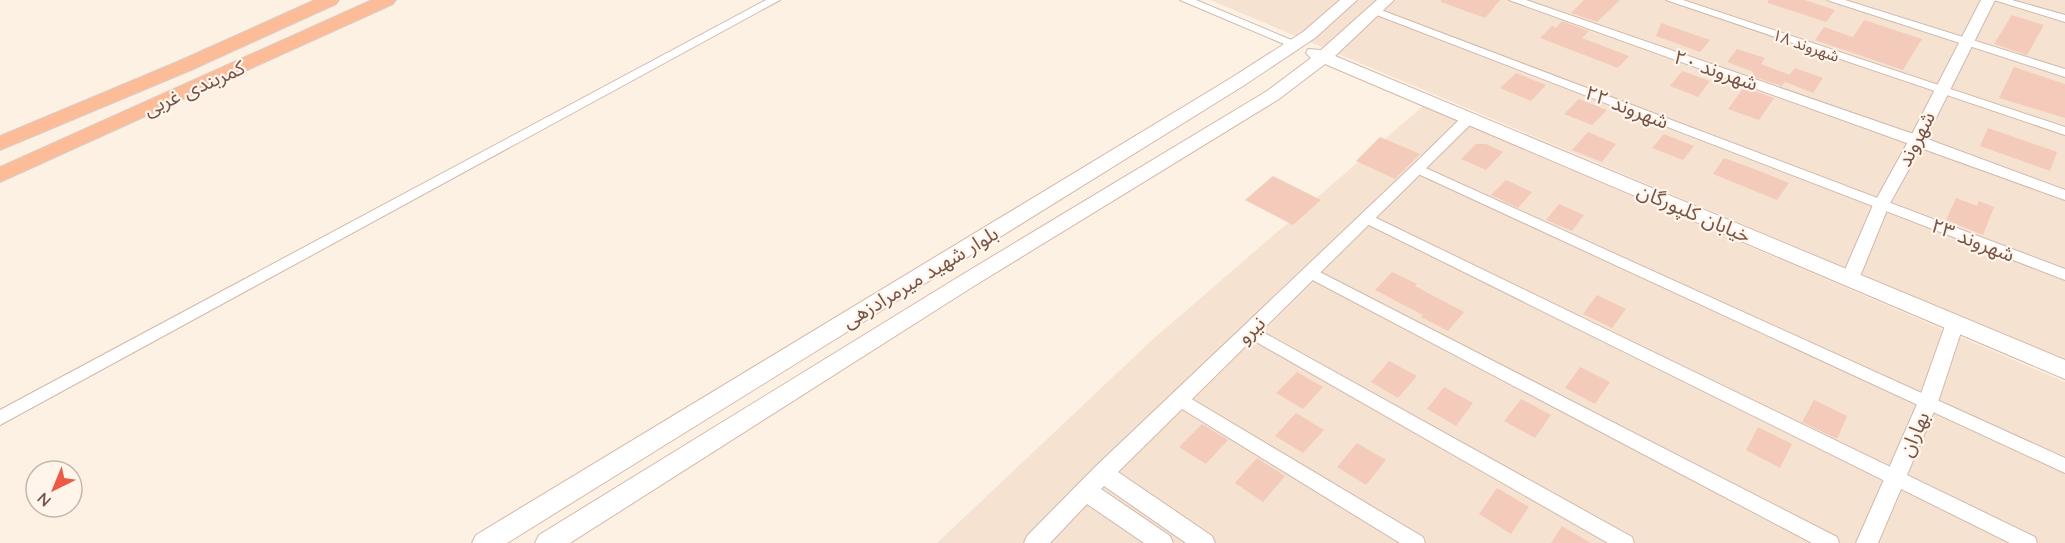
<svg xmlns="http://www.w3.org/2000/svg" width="2065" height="543" font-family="Quicksand,'Noto Sans Arabic',sans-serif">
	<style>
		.residential { fill: #f5e2d1 }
		.building { fill: #f4cbba }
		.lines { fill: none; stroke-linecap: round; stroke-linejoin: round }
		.minor-casing { stroke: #d1b9ac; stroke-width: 2 }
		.tertiary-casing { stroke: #d1b9ac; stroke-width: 2 }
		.secondary-casing { stroke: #d5b8a9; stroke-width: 2 }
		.trunk-casing { stroke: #d9cfcc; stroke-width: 2 }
		.minor { fill: #fff; fill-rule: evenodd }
		.tertiary { fill: #fff; fill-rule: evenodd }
		.secondary { fill: #fff; fill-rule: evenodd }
		.trunk { fill: #fcbc98; fill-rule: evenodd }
		.labels { text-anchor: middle; stroke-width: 4.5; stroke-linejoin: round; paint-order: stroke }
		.far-street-label { font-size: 16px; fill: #775448; stroke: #fff5eb }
		.street-label { font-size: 20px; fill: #775448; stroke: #fff5eb }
	</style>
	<rect width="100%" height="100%" fill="#fdf1e3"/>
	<path class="residential" d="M1210 0H2065V360Z
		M1423 106 2065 382V543H937L1151 341Z"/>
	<path class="building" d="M1441 0H1500L1485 18 1441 2Z
		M1584 0H1620L1597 22 1571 13Z
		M1768 0H1805L1835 10 1826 22 1768 3Z
		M2012 15 2044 25 2027 55 1994 44Z
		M1864 20 1922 39 1903 70 1815 40 1824 27 1853 37Z
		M1562 21 1589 31 1582 38 1629 56 1618 68 1540 38 1552 26 1556 28Z
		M1661 23 1710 40 1700 52 1656 36Z
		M1737 49 1765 58 1761 64 1790 75 1787 78 1795 68 1823 78 1813 93 1785 82 1782 86 1751 76 1754 72 1727 62Z
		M2014 67 2065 84V118L1999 98Z
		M1682 71 1710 81 1698 97 1670 86Z
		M1516 73 1546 85 1531 101 1500 88Z
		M1744 87 1774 98 1759 120 1728 109Z
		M1579 99 1607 110 1592 125 1564 114Z
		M1988 128 2057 152 2050 171 1980 146Z
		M1588 132 1616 144 1602 162 1572 150Z
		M1664 134 1694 146 1683 160 1652 148Z
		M1380 137 1420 154 1395 179 1356 161Z
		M1476 144H1486L1503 152 1486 170 1461 159Z
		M1724 158 1757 170 1789 183 1777 200 1713 174Z
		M1273 176 1321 200 1293 225 1245 200Z
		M1506 180 1532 192 1518 208 1491 195Z
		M1956 198 1977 206 1979 201 1994 207 1983 235 1946 220Z
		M1559 204 1584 215 1572 231 1546 220Z
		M1392 272 1417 284 1415 286 1464 312 1448 331 1421 317 1423 315 1375 290Z
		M1597 295 1626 309 1612 328 1583 314Z
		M1389 361 1417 376 1398 398 1371 382Z
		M1580 367 1610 382 1595 404 1565 388Z
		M1297 372 1323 387 1303 409 1276 393Z
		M1444 387 1473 403 1456 426 1427 409Z
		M1521 399 1551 415 1535 438 1504 421Z
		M1814 400 1847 416 1837 439 1802 422Z
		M1296 413 1324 430 1303 453 1275 436Z
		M1202 424 1228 440 1206 464 1179 447Z
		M1758 427 1792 444 1780 468 1746 450Z
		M1357 443 1386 460 1366 485 1337 467Z
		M1257 458 1285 476 1263 502 1235 483Z
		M1497 488 1529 507 1511 534 1479 514Z
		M1562 526 1591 543H1551Z"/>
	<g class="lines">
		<defs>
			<path id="minor" d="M766 0H780L0 425V410Z
				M1180 0H1196L1301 44 1299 47H1291Z
				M1509 0H1526L1922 137 2065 190V200Z
				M1666 0H1683L2065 127V135Z
				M1827 0H1845L2065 69V77Z
				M1994 0H2012L2065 15V22Z
				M1373 7 2065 269V280L1369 12 1367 10Z
				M1419 165 2065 458V473L1414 172 1412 169 1414 166Z
				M1368 214 2035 537 2037 543H2010L1363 222 1361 219Z
				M1310 267 1837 537 1839 543H1812L1305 276 1302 272 1305 268Z
				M1250 325 1632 537 1634 543H1608L1244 335 1242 331 1244 327Z
				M1180 392 1423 537 1425 543H1400L1174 404 1172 399 1174 394Z"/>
			<path id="tertiary" d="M1981 0H1995L1925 140 1889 205 1859 279 1856 283 1850 285 1844 283 1841 279 1873 205 1909 140Z
				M1469 113 1477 118 1474 121 1118 472 1212 536 1215 543H1186L1104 486 1101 489 1170 536 1173 543H1144L1087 504 1050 543H1024L1027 536 1095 467 1413 165 1464 115Z
				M1955 316 1962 318 1964 323 1938 402 1878 543H1856L1918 402 1946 323 1948 318Z"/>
			<path id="secondary" d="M1340 0H1357L1315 38 1243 86 507 543H472L476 535 1231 78 1303 32Z
				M1377 0H1394L1335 56 2065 360V379L1325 64 1279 99 974 286 570 543H535L539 535 960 276 1267 91 1311 58 1306 53 1308 49 1321 50Z"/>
			<path id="trunk" d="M315 0H339L336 4 191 70 0 150V136L177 62Z
				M372 0H396L393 4 0 182V167Z"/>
		</defs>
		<use href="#minor" class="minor-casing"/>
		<use href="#tertiary" class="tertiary-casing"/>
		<use href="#secondary" class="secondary-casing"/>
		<use href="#trunk" class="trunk-casing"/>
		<use href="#minor" class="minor"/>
		<use href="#tertiary" class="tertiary"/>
		<use href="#secondary" class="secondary"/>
		<use href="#trunk" class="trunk"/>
	</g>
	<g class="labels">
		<g class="far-street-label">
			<text transform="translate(1806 45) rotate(19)" y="6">شهروند ۱۸</text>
		</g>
		<g class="street-label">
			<text transform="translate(1716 70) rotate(19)" y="7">شهروند ۲۰</text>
			<text transform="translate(194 88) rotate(-24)" y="7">کمربندی غربی</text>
			<text transform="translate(1627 107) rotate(21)" y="7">شهروند ۲۲</text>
			<text transform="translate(1916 139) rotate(-63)" y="7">شهروند</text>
			<text transform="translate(1694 213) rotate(23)" y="7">خیابان کلپورگان</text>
			<text transform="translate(1973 240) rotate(21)" y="7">شهروند ۲۳</text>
			<text transform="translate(920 277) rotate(-31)" y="7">بلوار شهید میرمرادزهی</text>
			<text transform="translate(1251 330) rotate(-44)" y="7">نیرو</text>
			<text transform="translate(1914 434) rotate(-66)" y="7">بهاران</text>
		</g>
	</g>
	<g transform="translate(54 489) rotate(223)"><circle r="28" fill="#fff5eb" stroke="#c9b5aa" stroke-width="1.5"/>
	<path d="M0-4.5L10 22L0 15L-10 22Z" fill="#ed5943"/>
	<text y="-9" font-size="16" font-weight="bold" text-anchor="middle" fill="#775448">N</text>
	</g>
</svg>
